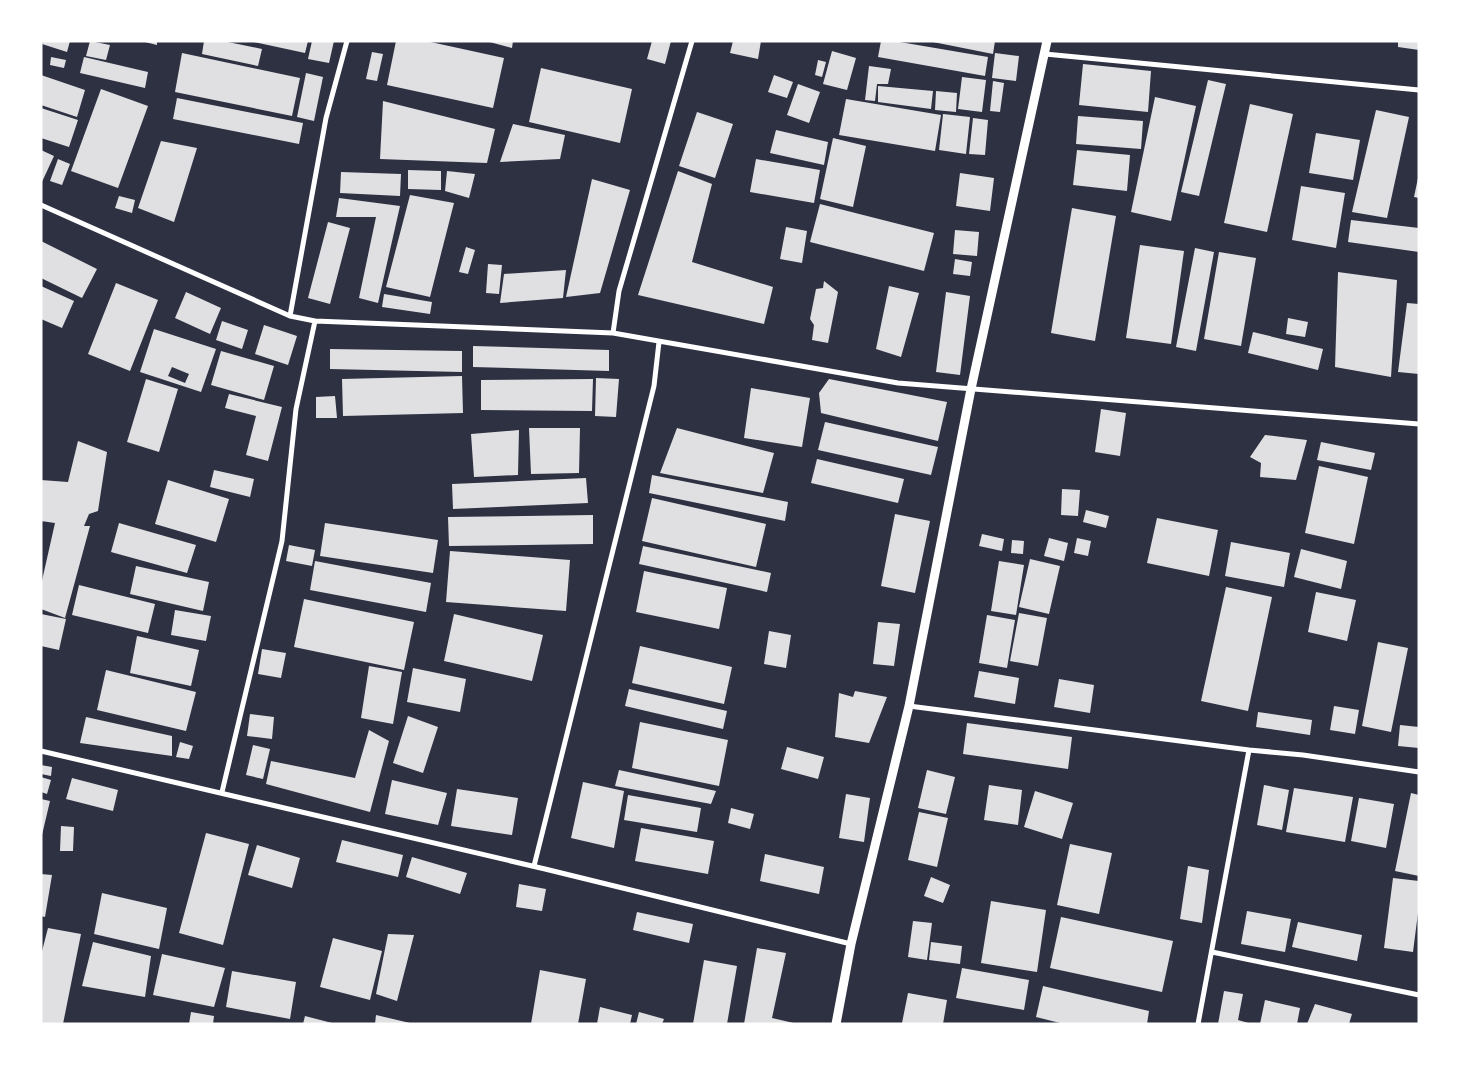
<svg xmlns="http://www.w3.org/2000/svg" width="1460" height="1065" font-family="Poppins,sans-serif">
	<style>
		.building { fill: #e0e0e3; fill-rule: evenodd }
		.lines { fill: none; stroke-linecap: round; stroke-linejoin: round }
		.minor { stroke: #fff; stroke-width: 5 }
		.tertiary { stroke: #fff; stroke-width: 9 }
	</style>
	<rect width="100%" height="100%" fill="#2d3142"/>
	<path class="building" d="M43 41H70L67 52 42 44Z
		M90 41 110 45 106 60 86 56Z
		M141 41H157V45Z
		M204 41H223L262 49 258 66 202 54Z
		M249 41H308L305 53Z
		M312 41H334L329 63 308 59Z
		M396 41H426L504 58 493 108 387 85Z
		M486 41H513L512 48Z
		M652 41H671L665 64 647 59Z
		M733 41H761L758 59 730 53Z
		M881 41H894L988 57 985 76 878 57Z
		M928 41H995L993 54Z
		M1398 41H1419V50L1398 47Z
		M832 51 856 58 847 90 823 84Z
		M372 52 383 54 377 81 366 79Z
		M182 53 300 78 292 116 175 92Z
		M995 53 1019 56 1016 81 992 78Z
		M51 57 66 60 64 68 50 65Z
		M84 57 148 72 145 88 80 73Z
		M818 60 826 62 822 77 815 75Z
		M1083 64 1151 71 1148 112 1079 105Z
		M869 66 891 69 888 84H877L875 101 865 100Z
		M541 68 632 89 620 143 529 122Z
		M306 73 323 77 314 121 297 117Z
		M41 75 85 90 77 117 41 105Z
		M774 75 793 82 787 98 768 92Z
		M962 77 986 80 982 112 958 109Z
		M1208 80 1226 84 1199 196 1181 192Z
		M993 81 1004 83 1000 112 990 111Z
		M798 84 820 92 809 123 787 115Z
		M878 86 933 91 931 109 878 102Z
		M101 89 148 106 118 188 71 171Z
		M936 91 957 93 956 112 935 110Z
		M1155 97 1196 106 1171 221 1131 212Z
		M177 98 303 123 299 144 173 119Z
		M846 99 941 115 935 151 839 135Z
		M383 101 495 129 487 163 380 159Z
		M1250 104 1293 114 1267 232 1224 223Z
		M41 108 78 120 69 147 41 138Z
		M1376 110 1409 117 1387 218 1352 212Z
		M697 112 733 124 715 178 679 166Z
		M943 114 970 117 966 154 939 150Z
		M1078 116 1143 121 1141 149 1076 144Z
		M973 118 988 120 985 155 969 154Z
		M513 124 565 135 560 159 500 162Z
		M776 130 828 142 824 165 770 153Z
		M1316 133 1360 140 1353 180 1309 173Z
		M833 138 866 146 853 207 820 199Z
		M161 141 197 148 174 222 138 208Z
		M41 150 54 156 41 184Z
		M1077 150 1130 155 1127 191 1073 185Z
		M58 159 70 164 62 185 50 181Z
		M756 159 820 170 814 203 750 192Z
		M408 170 441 171V190L408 189Z
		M447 171 475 174 469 198 445 191Z
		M678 171 712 184 692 262 773 287 764 324 638 295Z
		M341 172 401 174 400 196 340 193Z
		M960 173 994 178 990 211 956 206Z
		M1418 178H1419V198L1414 197Z
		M592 179 630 190 600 293 566 297Z
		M1301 186 1345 193 1336 248 1292 240Z
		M410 195 454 203 430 297 386 287Z
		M119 196 135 200 132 213 115 208Z
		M339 198 400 206 378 303 359 298 376 217H336Z
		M820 204 934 233 924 271 810 242Z
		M1072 208 1116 216 1095 341 1051 333Z
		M1351 220 1419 228V252L1348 242Z
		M328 222 350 228 330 304 308 298Z
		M786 227 807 231 802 263 780 259Z
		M955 230 979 232 977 256 953 254Z
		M41 241 97 269 82 298 41 278Z
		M1140 245 1184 251 1171 344 1126 338Z
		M466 247 475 250 468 274 459 272Z
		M1195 248 1214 252 1196 351 1176 347Z
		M1219 252 1256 258 1241 346 1204 339Z
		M955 259 972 262 970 276 953 274Z
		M488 264 502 265 499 294 486 293Z
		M566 270 563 298 500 303 504 274Z
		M1338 272 1397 280 1391 377 1335 367Z
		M824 281 838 292 828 343 812 340 814 325 810 319 816 289 823 288Z
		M116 283 158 300 130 371 88 354Z
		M41 286 74 301 62 328 41 319Z
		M889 286 919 293 901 357 876 349Z
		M186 292 221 308 210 334 175 318Z
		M946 292 970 296 960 375 936 372Z
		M384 294 432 302 430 314 382 307Z
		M1407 303 1419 304V374L1398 372Z
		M1288 318 1308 322 1305 337 1286 334Z
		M222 321 248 330 242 349 216 340Z
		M264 325 297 336 288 365 255 354Z
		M154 329 216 349 201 392 140 372ZM172 367 189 374 185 383 168 376Z
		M1253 332 1323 349 1318 370 1248 353Z
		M473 346 609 350V371L473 367Z
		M330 349 462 351V372L330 369Z
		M221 351 274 366 264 400 211 385Z
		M462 376 463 413 343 416 342 379Z
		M596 378 619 379 616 417 595 416Z
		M146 379 178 389 159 452 127 442Z
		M593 379 592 411 481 410V380Z
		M829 379 947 402 938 441 821 413 819 393Z
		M751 388 810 398 802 447 744 438Z
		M229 394 282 407 268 461 246 455 256 416 225 408Z
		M335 396 337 418H316V397Z
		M1101 409 1126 413 1120 456 1095 452Z
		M825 422 938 447 931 475 818 450Z
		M529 428H580L579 473 531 474Z
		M677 428 774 453 763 493 660 473Z
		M519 430 518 475 474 477 471 434Z
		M1265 435 1307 440 1296 480 1260 477 1261 463 1250 457Z
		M78 441 107 452 98 511 89 514 84 526H90L65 618 41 609V585L55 523 41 521V480L68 482Z
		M1321 442 1375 453 1371 470 1317 460Z
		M817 459 904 479 898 503 811 483Z
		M1319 466 1368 477 1354 544 1305 533Z
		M214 470 254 479 250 497 210 487Z
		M652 475 788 502 785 521 649 493Z
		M586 478 588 503 453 509 452 484Z
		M168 480 229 499 216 542 155 524Z
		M1062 489 1080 490 1078 516 1061 515Z
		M652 498 766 524 756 567 642 541Z
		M1086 510 1109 516 1106 528 1083 522Z
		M895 514 930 521 915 593 881 586Z
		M593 515V544L449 546 448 517Z
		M1157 518 1218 530 1209 576 1147 563Z
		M119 523 196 545 187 573 111 552Z
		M325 523 438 540 433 573 320 556Z
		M982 534 1004 539 1002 551 979 546Z
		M1049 538 1068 543 1064 561 1044 556Z
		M1077 538 1091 541 1088 556 1074 553Z
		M1012 540 1024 541 1023 554 1011 553Z
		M1231 542 1290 553 1284 587 1225 576Z
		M289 545 315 550 312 566 286 561Z
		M643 546 771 573 767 592 639 564Z
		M1301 549 1347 561 1341 589 1294 577Z
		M450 551 570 560 566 611 446 602Z
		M1030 559 1060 566 1049 614 1019 607Z
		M315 561 431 583 426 612 310 590Z
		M999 561 1024 565 1016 615 991 611Z
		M136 566 209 582 203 611 130 594Z
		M644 571 727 588 719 629 636 612Z
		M79 585 155 604 148 633 72 615Z
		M1226 587 1272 597 1248 711 1201 701Z
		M1316 592 1356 600 1347 641 1308 632Z
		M304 599 414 622 404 670 294 647Z
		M175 610 211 616 206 641 171 635Z
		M1019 613 1047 618 1038 666 1010 661Z
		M41 614 66 619 59 650 41 646Z
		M454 614 543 635 532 681 444 661Z
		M987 615 1015 620 1007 668 979 663Z
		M878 622 900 624 894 666 873 664Z
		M769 631 791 635 786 668 764 664Z
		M137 636 199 650 191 686 130 673Z
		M1378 642 1408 648 1391 732 1362 726Z
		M640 646 732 667 724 704 632 683Z
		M262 649 286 653 281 678 258 674Z
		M369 666 402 672 393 724 361 718Z
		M413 668 466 679 460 712 407 702Z
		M106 670 196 692 186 731 97 710Z
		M979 671 1019 678 1015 704 974 697Z
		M1059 679 1094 685 1090 713 1054 707Z
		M629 689 727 711 723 729 625 706Z
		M855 691 887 697 869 743 835 737 839 693 853 697Z
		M1334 706 1359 710 1355 734 1330 730Z
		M1258 712 1312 720 1310 735 1256 727Z
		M250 714 274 717 272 739 247 736Z
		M408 716 438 727 423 773 393 763Z
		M86 717 172 736V756L80 743Z
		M640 722 728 740 719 786 632 768Z
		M967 723 1072 737 1068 769 963 754Z
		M1400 725 1419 727V748L1398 746Z
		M369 730 389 741 370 812 266 784 271 761 355 778Z
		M180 742 193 746 189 759 176 757Z
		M253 745 270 749 263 779 246 775Z
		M787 747 824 757 818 779 781 769Z
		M41 765 52 767 51 776 41 774Z
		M619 770 716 791 711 804 615 786Z
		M927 770 955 777 946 814 918 808Z
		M41 777 51 780 47 794 41 792Z
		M72 778 118 790 113 811 66 799Z
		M392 780 447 793 438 825 385 814Z
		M583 782 624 791 614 848 571 838Z
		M989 785 1022 790 1018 825 984 820Z
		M1264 785 1289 790 1282 830 1257 825Z
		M1294 788 1353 797 1345 842 1286 832Z
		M457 789 518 798 512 835 451 826Z
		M1035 791 1073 803 1062 839 1024 827Z
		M1411 793 1419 795V876L1395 871Z
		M846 794 870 798 864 842 839 838Z
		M628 795 701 808 697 832 624 820Z
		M1359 798 1394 804 1386 848 1351 841Z
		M41 799 50 801 42 835H41Z
		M731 808 754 814 750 829 728 823Z
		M919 812 948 818 937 867 908 860Z
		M61 826 74 827 73 851H60Z
		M641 828 714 841 708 874 635 861Z
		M206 833 249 844 223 945 179 933Z
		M342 840 403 855 398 877 336 862Z
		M1070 844 1112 853 1099 914 1057 905Z
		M257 845 300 858 292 888 248 875Z
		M765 854 824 867 819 894 760 881Z
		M412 857 467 873 460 894 406 877Z
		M1188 866 1209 870 1202 923 1180 919Z
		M41 874 52 875 45 917 41 916Z
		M931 877 950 885 943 903 924 896Z
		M1393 878 1419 881V905L1413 952 1384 948Z
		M519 884 546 889 542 911 516 907Z
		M102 893 167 908 159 949 94 934Z
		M991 901 1046 910 1037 972 981 963Z
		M1247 911 1291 919 1285 952 1241 944Z
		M637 912 693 924 689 943 633 930Z
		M1061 917 1173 941 1162 992 1050 968Z
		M913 921 932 923 927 960 908 957Z
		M1298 922 1362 935 1357 961 1292 947Z
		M48 928 81 934 63 1024H41V955Z
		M388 934 414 935 397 1001 376 994Z
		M333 938 382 951 370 1000 320 987Z
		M93 942 151 956 145 997 82 986Z
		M931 942 962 946 960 964 929 960Z
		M757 948 786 953 772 1018 798 1024H744Z
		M162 954 225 968 214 1007 153 995Z
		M704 960 737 966 727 1024H693Z
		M962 968 1029 980 1024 1010 956 998Z
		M540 970 586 979 578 1024H531Z
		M232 971 296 982 290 1019 226 1007Z
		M1043 986 1149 1011 1147 1024H1064L1036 1017Z
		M1224 991 1243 994 1238 1020 1252 1024H1218Z
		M908 993 947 1000 943 1024 902 1023Z
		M1265 1000 1300 1008 1297 1024H1260Z
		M1315 1004 1352 1014 1349 1024H1307Z
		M600 1007 632 1015 630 1024H597Z
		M191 1012 214 1016 213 1024H189Z
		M639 1012 664 1019 662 1024H636Z
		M376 1015 410 1023V1024H375Z
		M305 1016 332 1023V1024H303Z"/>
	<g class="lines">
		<path class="minor" d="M1045 54 1419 90
			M41 205 290 316 315 321 613 333 898 383 1419 424
			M290 316 326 118 347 41
			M613 333 619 291 692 41
			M909 706 1249 750 1303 755 1419 772
			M41 751 545 869 851 944
			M222 792 282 541 296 409 315 321
			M534 866 654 386 659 342
			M1212 952 1419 995
			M1198 1024 1249 750"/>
		<path class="tertiary" d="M836 1024 851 944 909 706 971 389 1047 41"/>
	</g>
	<rect width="1460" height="1065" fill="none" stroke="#ffffff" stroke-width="85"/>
</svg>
